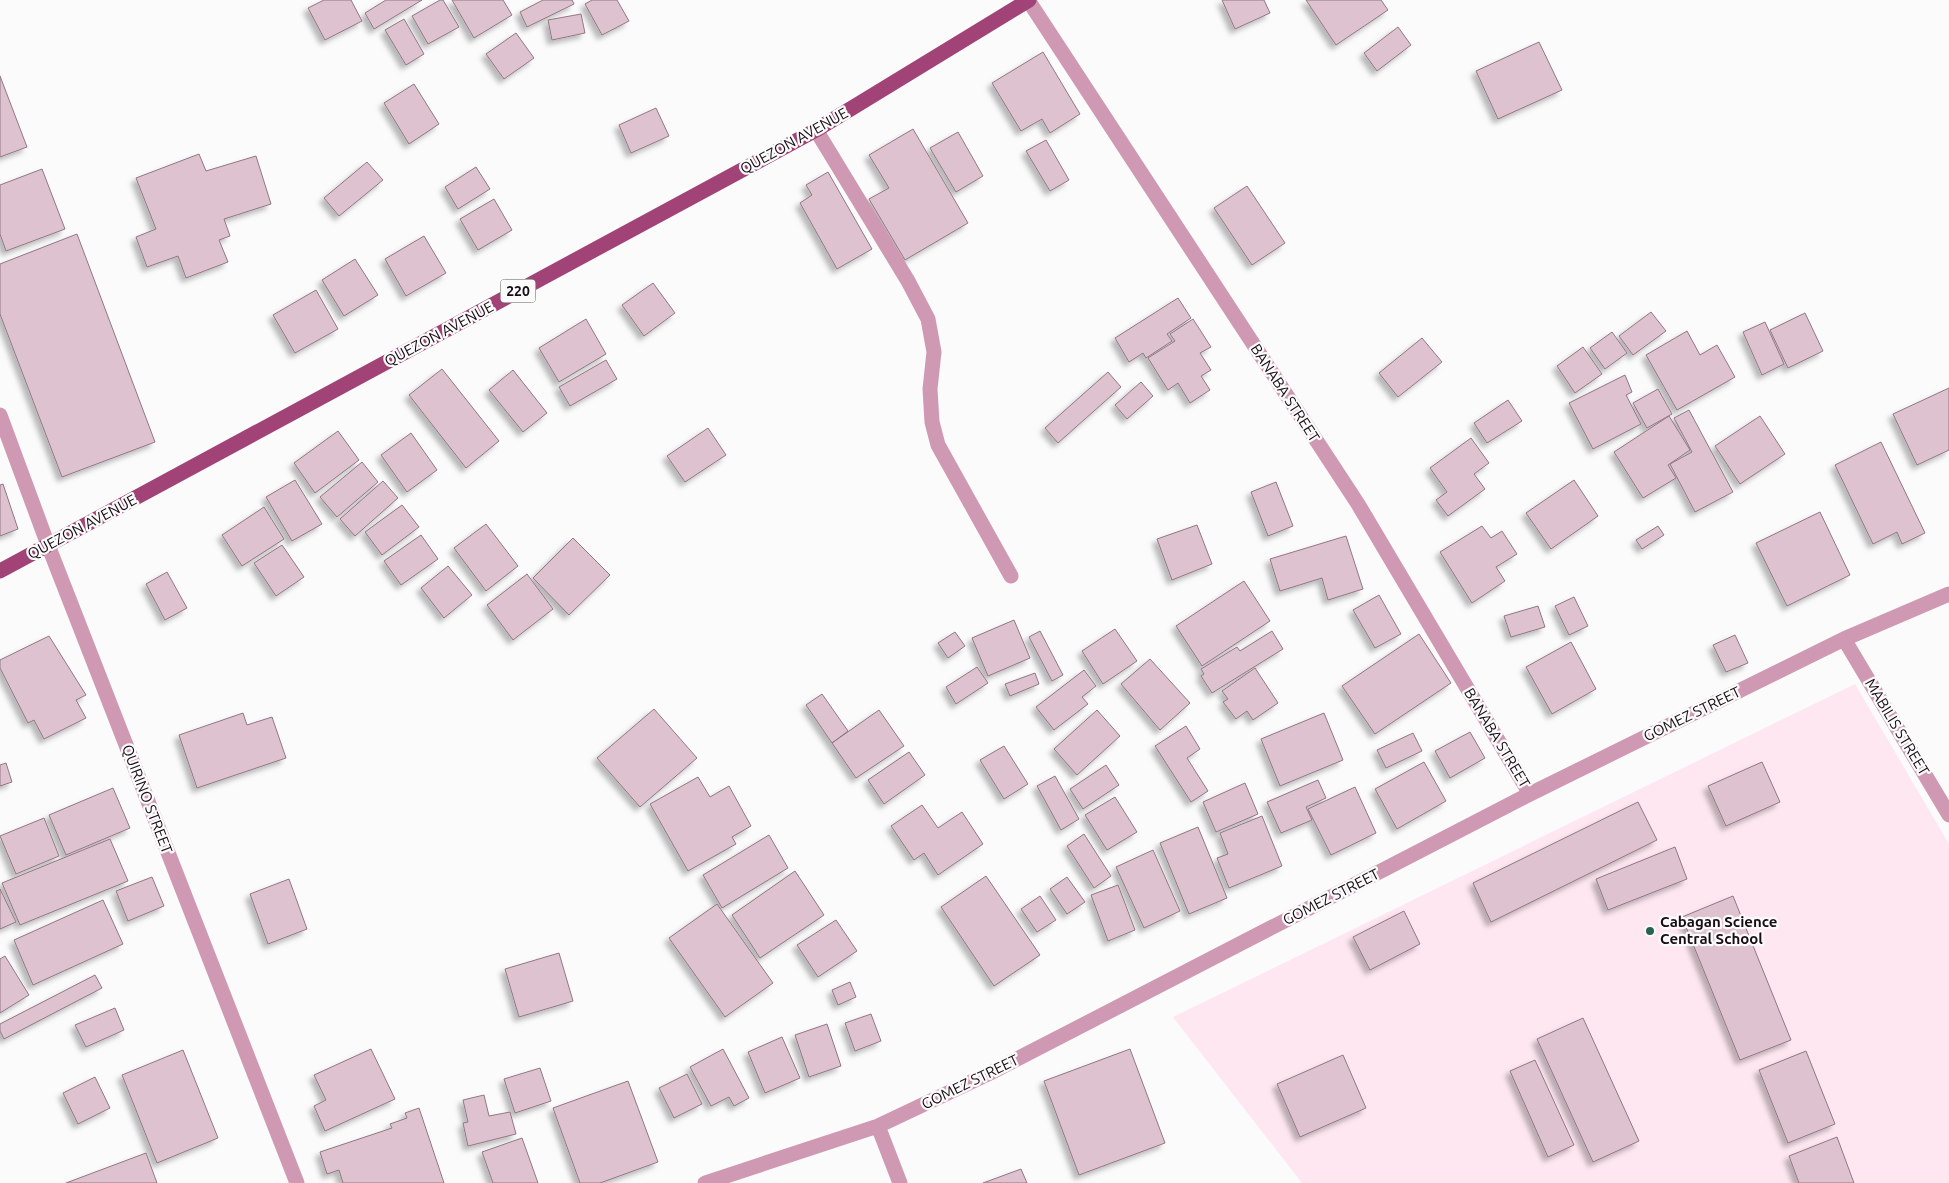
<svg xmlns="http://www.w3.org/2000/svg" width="1949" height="1183" font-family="Ubuntu,sans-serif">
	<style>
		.built { fill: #fee7f1 }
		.building { fill: #dfc2cf; stroke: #917783; filter: url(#shadow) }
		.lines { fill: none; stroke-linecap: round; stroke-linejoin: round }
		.minor { stroke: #cf99b3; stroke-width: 15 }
		.major { stroke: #a14376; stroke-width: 15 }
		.poi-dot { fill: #266450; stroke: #fbfbfb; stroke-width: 2 }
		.labels { text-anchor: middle; stroke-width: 4.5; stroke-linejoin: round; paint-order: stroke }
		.shield { fill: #fbfbfb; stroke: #5b5458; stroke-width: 1 }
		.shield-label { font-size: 14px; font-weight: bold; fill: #170d12 }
		.street-label { font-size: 15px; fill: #170d12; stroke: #fbfbfb }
		.poi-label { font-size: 15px; font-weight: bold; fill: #170d12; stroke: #fbfbfb; text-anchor: start }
	</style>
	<defs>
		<filter id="shadow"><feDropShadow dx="-4.5" dy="4.5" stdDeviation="2.5" flood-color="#0004"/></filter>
	</defs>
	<rect width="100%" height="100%" fill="#fbfbfb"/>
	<path class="built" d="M1855 684 1949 844V1183H1302L1173 1017Z"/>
	<path class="building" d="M324 0H351L362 21 325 40 308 8Z
		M386 0H422L374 29 365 13Z
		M440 0H443L459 27 428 44 412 16Z
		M452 0H503L512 15 474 38Z
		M543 0H572L574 4 527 27 520 12Z
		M592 0H617L629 21 602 35 585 4Z
		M1222 0H1264L1270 13 1235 29Z
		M1306 0H1381L1388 10 1336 45Z
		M581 14 585 33 552 40 548 20Z
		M404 19 424 54 406 65 385 30Z
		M1398 27 1411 45 1377 71 1364 53Z
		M516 33 534 58 504 79 486 54Z
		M1539 42 1562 90 1498 119 1476 71Z
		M1043 52 1080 114 1050 133 1042 119 1021 131 992 83Z
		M0 76 27 147 0 157Z
		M414 84 439 124 409 144 384 103Z
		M656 108 669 136 631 153 619 125Z
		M913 129 968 223 905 260 869 199 889 188 869 155Z
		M958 132 983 176 956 192 930 148Z
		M1046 140 1069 180 1050 191 1026 151Z
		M199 154 206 171 256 156 271 204 224 219 230 236 219 240 228 262 186 278 178 256 147 267 136 237 156 229 136 178Z
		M367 162 383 180 339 216 324 198Z
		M476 167 490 189 458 209 445 187Z
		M42 169 65 229 6 251 0 234V185Z
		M828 172 872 249 837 269 800 203 812 195 806 185Z
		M1247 186 1285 243 1252 265 1214 208Z
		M494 199 512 230 478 250 460 219Z
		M77 234 155 442 62 477 0 314V264Z
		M424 236 446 273 406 296 385 259Z
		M355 259 378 295 344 316 322 280Z
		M653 283 675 313 644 336 622 305Z
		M316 290 338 329 295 353 273 315Z
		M1178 298 1191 318 1167 334 1172 341 1146 358 1143 353 1129 362 1115 338Z
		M1651 312 1666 331 1633 355 1619 336Z
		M1805 313 1823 351 1788 368 1770 330Z
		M586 319 606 354 559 382 539 348Z
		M1193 319 1211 347 1200 353 1211 370 1201 376 1210 390 1190 403 1178 383 1168 390 1148 358 1175 341 1170 334Z
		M1765 322 1784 364 1762 375 1743 332Z
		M1687 331 1700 355 1717 345 1735 377 1677 410 1646 355Z
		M1612 332 1627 353 1605 369 1590 348Z
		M1422 338 1442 362 1398 397 1379 373Z
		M1583 347 1602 374 1575 393 1557 366Z
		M606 360 617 379 570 406 559 387Z
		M442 369 499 441 466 468 409 395Z
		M513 370 547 413 523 432 489 390Z
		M1108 372 1121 387 1058 443 1045 428Z
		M1625 375 1632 392 1626 395 1641 424 1593 449 1569 403Z
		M1141 382 1153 396 1127 419 1115 405Z
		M1949 388V450L1917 465 1893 414Z
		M1658 389 1672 414 1647 428 1633 403Z
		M1508 400 1522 421 1487 443 1474 423Z
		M1689 410 1733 492 1695 512 1670 464 1692 452 1674 418Z
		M1669 416 1690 450 1668 465 1676 478 1643 498 1614 452Z
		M1760 416 1785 454 1740 484 1715 446Z
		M708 428 726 455 685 482 667 456Z
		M338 431 359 460 315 493 294 463Z
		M411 433 437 470 407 492 381 455Z
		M1471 438 1489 463 1474 474 1485 489 1448 516 1436 500 1447 492 1430 468Z
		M1881 442 1925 533 1902 544 1897 532 1873 544 1835 465Z
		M362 462 378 482 337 517 320 497Z
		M295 480 322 524 292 541 266 497Z
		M1574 480 1598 516 1551 549 1526 513Z
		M383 481 398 498 355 536 340 519Z
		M1276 482 1293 526 1268 536 1251 492Z
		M3 484 18 529 0 536V485Z
		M402 505 419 527 382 555 365 532Z
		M264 507 284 539 242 566 222 535Z
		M1820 512 1850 575 1787 606 1756 543Z
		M486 524 518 566 486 591 454 548Z
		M1197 525 1212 564 1172 580 1157 539Z
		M1482 526 1491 538 1502 531 1517 554 1496 567 1505 581 1472 603 1440 552Z
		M1658 526 1664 535 1642 549 1636 540Z
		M421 535 438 559 401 585 384 561Z
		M1346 536 1363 589 1328 600 1322 578 1280 591 1270 559Z
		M573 538 610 575 569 615 533 578Z
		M282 545 304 577 276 596 254 563Z
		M448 566 472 595 444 618 421 588Z
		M167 572 187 608 165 620 146 584Z
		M527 574 553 609 513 640 487 605Z
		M1244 581 1270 621 1202 666 1176 626Z
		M1379 595 1401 634 1375 648 1353 610Z
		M1574 597 1588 626 1569 635 1555 606Z
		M1538 606 1545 627 1511 637 1504 616Z
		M1014 620 1030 658 988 676 972 638Z
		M1115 629 1137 661 1103 684 1082 651Z
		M1040 631 1063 675 1052 681 1029 637Z
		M1272 631 1283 649 1212 693 1201 676 1204 674 1201 669 1237 647 1240 651Z
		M955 632 965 646 948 658 938 643Z
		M1419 634 1451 683 1375 734 1342 686Z
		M1735 635 1748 663 1726 672 1713 645Z
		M49 636 86 695 76 700 86 718 44 739 34 720 28 723 0 668V660Z
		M1571 642 1596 689 1552 714 1526 667Z
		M1150 659 1190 703 1160 730 1121 684Z
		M977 667 988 683 956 704 946 687Z
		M1255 668 1278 703 1253 720 1247 711 1236 719 1223 702 1228 699 1222 691Z
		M1084 670 1096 686 1082 697 1088 704 1054 730 1036 707Z
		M1035 673 1039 684 1010 696 1005 684Z
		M822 694 848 731 832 743 806 705Z
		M654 709 697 758 640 807 597 758Z
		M879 710 904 746 856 778 832 743Z
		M1097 710 1120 736 1077 775 1054 749Z
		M243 713 247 725 272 717 286 758 197 788 179 735Z
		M1324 713 1343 760 1280 786 1261 739Z
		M1186 726 1200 749 1187 758 1208 791 1191 802 1155 746Z
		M1470 732 1485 758 1450 778 1435 751Z
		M1413 733 1422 751 1386 768 1377 750Z
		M1004 746 1028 784 1004 799 980 760Z
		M909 752 925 775 884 804 868 780Z
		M1424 762 1446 801 1397 829 1375 789Z
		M1762 762 1780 802 1726 826 1708 786Z
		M6 763 12 782 0 786V765Z
		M1106 765 1119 785 1083 809 1070 789Z
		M1055 776 1079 819 1061 830 1037 786Z
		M698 777 710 797 729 786 751 826 732 837 736 844 688 871 650 804Z
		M1318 780 1326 798 1306 807 1312 820 1281 833 1267 802Z
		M1245 783 1258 814 1216 832 1203 802Z
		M1355 787 1376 833 1331 855 1308 809Z
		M113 788 130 828 66 855 49 815Z
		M1115 797 1137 832 1107 850 1085 815Z
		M1638 802 1657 840 1491 922 1473 883Z
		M922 805 938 828 962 812 983 844 938 875 924 853 914 860 891 826Z
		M1262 816 1282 866 1229 888 1217 858 1228 854 1220 833Z
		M44 818 59 856 16 874 0 836Z
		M1198 827 1227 898 1189 914 1160 843Z
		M1084 834 1111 876 1094 888 1067 846Z
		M769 835 788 868 722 908 703 875Z
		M110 839 128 881 20 925 2 883Z
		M1675 847 1687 879 1608 910 1596 879Z
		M1153 850 1180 911 1144 928 1116 867Z
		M795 871 824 915 760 958 732 915Z
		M986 876 1040 955 994 986 941 907Z
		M152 877 164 906 128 921 116 891Z
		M1067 877 1085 902 1067 914 1050 889Z
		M289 879 307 929 268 944 250 894Z
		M1118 885 1135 930 1108 941 1091 895Z
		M0 889 16 922 0 929Z
		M1040 896 1056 920 1037 932 1021 909Z
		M1733 896 1791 1040 1740 1060 1682 917Z
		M103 900 123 944 33 985 14 940Z
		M717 904 773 983 725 1017 669 938Z
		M1404 911 1420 944 1370 970 1353 937Z
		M836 920 857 951 818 977 797 945Z
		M559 953 573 1001 519 1017 505 969Z
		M5 956 29 995 0 1013V959Z
		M95 975 102 988 4 1039 0 1031V1024Z
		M850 982 856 997 838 1005 832 990Z
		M115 1008 124 1030 86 1047 75 1025Z
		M871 1014 881 1041 855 1051 845 1023Z
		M1583 1018 1639 1141 1593 1162 1537 1039Z
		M827 1024 841 1066 809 1077 795 1035Z
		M782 1037 800 1078 765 1093 748 1052Z
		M371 1049 395 1099 325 1131 314 1106 326 1100 314 1075Z
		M723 1049 749 1098 734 1106 729 1097 711 1106 690 1067Z
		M1130 1049 1165 1143 1079 1175 1044 1081Z
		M183 1050 218 1138 157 1163 122 1075Z
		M1806 1051 1835 1124 1788 1143 1759 1070Z
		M1343 1055 1366 1108 1300 1137 1277 1084Z
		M1535 1060 1574 1145 1548 1157 1510 1071Z
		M540 1068 551 1101 515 1113 504 1079Z
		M687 1074 702 1104 674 1118 659 1088Z
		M95 1077 110 1108 78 1124 63 1093Z
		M628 1081 658 1162 600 1183H580L553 1108Z
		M484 1095 489 1116 510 1112 516 1134 468 1146 463 1123 468 1122 463 1100Z
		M419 1108 444 1183H343L339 1170 327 1174 320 1152 392 1128 390 1124 407 1118 405 1113Z
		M1837 1137 1854 1183H1799L1789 1156Z
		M522 1138 538 1183H493L482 1152Z
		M146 1153 157 1183H66Z
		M1021 1169 1027 1183H983Z"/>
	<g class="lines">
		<path class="minor" d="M1028 0 1358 504 1530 794
			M816 130 908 281 928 319 934 352 930 389 932 422 938 445 1011 576
			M0 415 48 545 297 1183
			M1844 639 1949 815
			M878 1126 900 1183
			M705 1183 878 1126 990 1073 1530 794 1844 639 1949 594"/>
		<path class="major" d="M0 571 816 130 1029 0"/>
	</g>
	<circle class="poi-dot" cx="1650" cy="931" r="5"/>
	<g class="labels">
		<rect class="shield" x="500.5" y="279.5" width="35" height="23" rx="4"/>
		<g class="shield-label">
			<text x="518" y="296">220</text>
		</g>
		<g class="street-label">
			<text transform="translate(794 141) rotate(-29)" y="5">QUEZON AVENUE</text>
			<text transform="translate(439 334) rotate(-28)" y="5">QUEZON AVENUE</text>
			<text transform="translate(1285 393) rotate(57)" y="5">BANABA STREET</text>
			<text transform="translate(82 527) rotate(-28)" y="5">QUEZON AVENUE</text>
			<text transform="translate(1692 714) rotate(-26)" y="5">GOMEZ STREET</text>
			<text transform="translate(1897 727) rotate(59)" y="5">MABILIS STREET</text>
			<text transform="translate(1497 738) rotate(59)" y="5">BANABA STREET</text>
			<text transform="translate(147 799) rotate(69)" y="5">QUIRINO STREET</text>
			<text transform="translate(1331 897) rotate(-27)" y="5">GOMEZ STREET</text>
			<text transform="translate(970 1082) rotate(-26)" y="5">GOMEZ STREET</text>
		</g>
		<g class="poi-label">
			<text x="1660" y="927">Cabagan Science<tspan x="1660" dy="17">Central School</tspan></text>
		</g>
	</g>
</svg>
